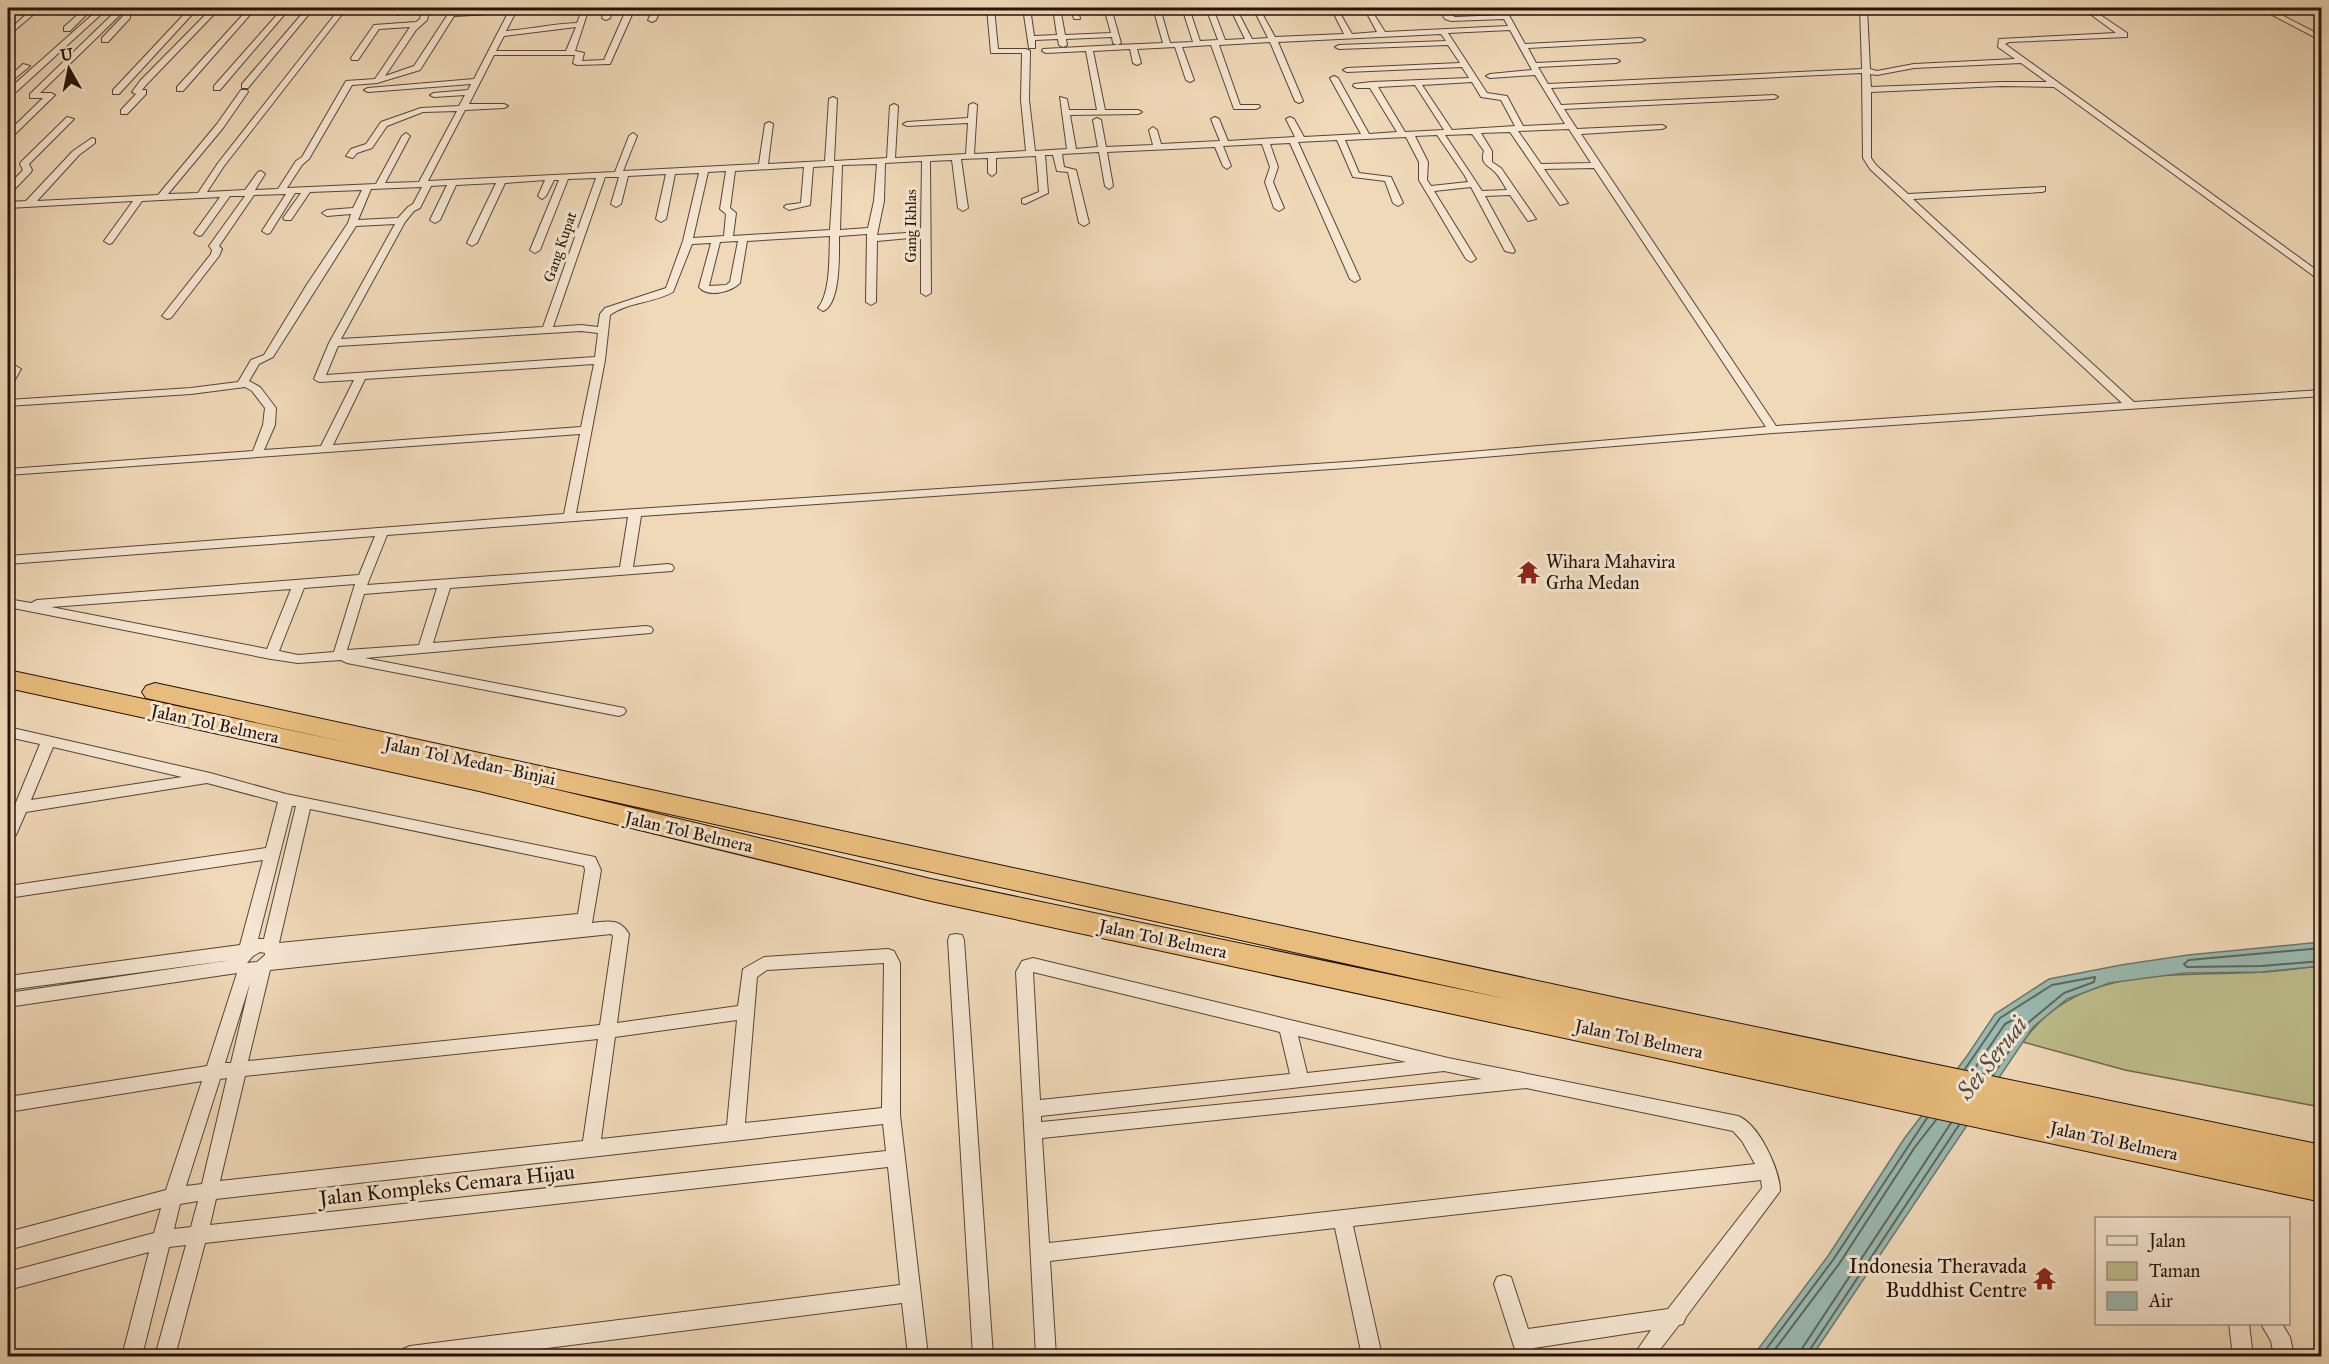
<svg xmlns="http://www.w3.org/2000/svg" width="2329" height="1364" font-family="'IM FELL Great Primer',serif">
	<style>
		.green { fill: #bebe8c; stroke: #71684a; stroke-width: 1.5 }
		.water { fill: #9abab1; stroke: #6b776e; stroke-width: 1.5 }
		.lines { fill: none; stroke-linecap: round; stroke-linejoin: round }
		.shore { stroke: #5f665d; stroke-width: 2 }
		.street-casing { stroke: #574435; stroke-width: 2 }
		.highway-casing { stroke: #241309; stroke-width: 2 }
		.street { fill: #f5e6d2; fill-rule: evenodd }
		.highway { fill: #e8bc7c; fill-rule: evenodd }
		.labels { text-anchor: middle; stroke-width: 6; stroke-linejoin: round; paint-order: stroke }
		.far-street-label { font-size: 15px; fill: #241309; stroke: #f5e6d2 }
		.poi-label { font-size: 18px; fill: #241309; stroke: #f5e6d2; text-anchor: start }
		.street-label { font-size: 18px; fill: #241309; stroke: #f5e6d2 }
		.near-street-label { font-size: 21px; fill: #241309; stroke: #f5e6d2 }
		.near-poi-label { font-size: 21px; fill: #241309; stroke: #f5e6d2; text-anchor: end }
		.near-water-label { font-size: 24px; font-style: italic; fill: #4d4d44; stroke: #f5e6d2 }
	</style>
	<rect width="100%" height="100%" fill="#f0d9b9"/>
	<filter id="stains"><feTurbulence type="fractalNoise" baseFrequency=".00333" numOctaves="4"/><feColorMatrix values="0 0 0 0 .2 0 0 0 0 .09 0 0 0 0 .02 0 0 0 .5 -.17"/></filter>
	<radialGradient id="worn" r=".72"><stop offset=".6" stop-color="#630" stop-opacity="0"/><stop offset="1" stop-color="#630" stop-opacity=".3"/></radialGradient>
	<path class="green" d="M2321 966V1107L2125 1070 2023 1042C2077 963 2179 977 2262 972 2282 971 2302 968 2321 966Z"/>
	<path class="water" d="M2321 942V966L2262 972 2184 973 2109 983 2067 999 2033 1027 1812 1356H1753L1828 1256 1904 1139 1967 1056 1995 1014 2049 979 2121 965 2188 955Z"/>
	<g class="lines">
		<path class="shore" d="M2322 948 2189 960 2184 964 2187 967 2261 966 2322 961
			M1965 1069 2000 1018 2052 985 2095 977 2094 982 2064 993 2029 1022 1993 1075
			M1973 1071 2005 1024 2020 1016 2021 1021 1985 1073
			M1761 1356 1833 1260 1927 1118
			M1770 1356 1839 1264 1915 1147 1936 1120
			M1800 1356 1803 1347 1951 1123
			M1808 1356 1809 1351 1959 1125"/>
		<defs>
			<path id="street" d="M33 8H41L8 36V31Z
				M85 8H93L70 31H64V27Z
				M100 8H108L16 92H10V88Z
				M119 8H126L123 12 130 14V18L108 42H102V38L123 16 121 14 40 93H51L55 95 11 138H8V132L43 98H30V94Z
				M190 8H198L119 94H113V90Z
				M212 8H220L146 85 142 90H146V94L127 114H121V110L136 94 132 92 140 81Z
				M249 8H256L183 91H177V87Z
				M283 8H290L220 90H214V86Z
				M307 8H314L248 88H242V84Z
				M340 8H347L224 166 207 192 245 190 258 172 261 171 265 174 255 190 278 189 296 161 302 157 346 81 375 79 410 27 379 29 358 60H352L351 58 374 25 416 22 420 19 423 8H430L427 20 416 30 385 76 414 66 452 8H458L456 12 518 8 506 31C531 29 553 24 577 23L583 8H589L575 51 584 53 582 61 604 60 627 8H635L610 64 577 65 573 63 575 55H494L469 104H504L508 106 504 108 465 110 428 181 615 172 629 136 633 133 637 136 623 171 759 164 765 124 769 122 773 124 768 164 825 161 829 99 833 97 837 99 834 161 887 158 890 106 894 104 898 106 895 158 966 154 968 123 907 126 903 124 907 122 968 118 969 105 973 103 977 105 974 154 1026 151 1021 100 1022 53H991L987 8H994L998 49H1026L1030 51 1029 100 1035 151 1067 149 1060 97 1067 99 1069 110H1097L1086 51 1046 53 1042 51 1043 49 1117 45 1113 43 1112 37 1066 39 1067 45 1063 47 1059 45 1058 39 1035 40V48H1029L1023 8H1030L1034 36 1057 35 1053 8H1060L1065 35 1111 33 1104 8H1111L1121 43 1117 45 1163 43 1153 8H1160L1170 43 1193 42 1182 8H1189L1200 41 1218 40 1206 8H1213L1225 40 1245 39 1230 8H1236L1252 39 1268 38 1253 8H1259L1275 37 1344 34 1331 8H1337L1352 34 1377 32 1364 8H1370L1385 32 1508 26 1504 19 1451 21 1445 19 1438 8H1445L1451 15 1455 17 1502 15 1498 8H1505L1525 44 1641 38 1645 40 1641 42 1528 48 1536 63 1616 59 1620 61 1616 63 1538 67 1548 84 1862 69 1860 8H1867L1870 69 1877 71 1914 64 2015 59 1998 47 1999 39 2116 33 2082 8H2090L2127 33V37L2009 42 2005 44 2322 274V282L2054 87 2001 86 1871 92V158L1876 165 1908 194 2045 187V191L2042 192 1913 199 2134 402 2322 390V396L1773 433 1361 467 641 516 633 567 668 564 672 565 674 568 672 571 450 588 433 643 646 626 651 627 653 630 651 633 365 658 624 708 626 711 624 714 619 716 347 663 341 660 298 663 271 659 8 607V599L31 603 37 600 359 575 375 536 8 564V556L564 514 580 434 8 475V469L253 451 263 425 265 408 252 391 245 387 191 394 8 406V400L191 388 238 382 251 360 264 355 306 286 348 223 351 214 327 216 322 213 327 210 353 208 362 190 310 192 291 220H285L283 218 301 193H295L270 233 267 234 262 231 286 194 254 195 219 246 222 249 219 256 171 318 167 319 162 316 211 254 212 250 209 246 245 196H230L202 235 199 236 194 233 220 197 142 201 112 243 109 244 104 241 133 201 8 208V202L26 201 73 151 92 138 95 139V143L79 155 37 201 158 195 217 124 241 90H247L248 92 223 128 168 194 198 193 218 163ZM508 13 474 79 368 88 364 90 368 92 471 84 468 90 434 93 430 95 434 97 465 95 459 106 421 108 381 122 366 144 351 149 346 156 353 158 357 153 372 148 387 126 423 112 457 111 419 182 385 183 410 136 406 133 402 136 376 184 287 188 302 165 309 159 352 85 377 83 420 70 454 16ZM576 27 566 51H496L504 36ZM1510 30 1532 70 1490 74 1486 76 1490 78 1535 75 1565 124 1523 126 1507 96 1487 93 1448 33ZM1441 34 1446 41 1339 45 1335 47 1339 49 1448 45 1460 63 1347 68 1343 70 1347 72 1462 67 1469 78 1372 82 1354 84 1353 86 1357 88H1370L1397 132 1369 134 1338 78 1334 76 1330 78 1361 134 1304 137 1294 119 1290 117 1286 119 1295 137 1228 141 1219 119 1215 117 1211 119 1220 141 1161 144 1157 130 1153 127 1149 130 1153 145 1106 147 1101 120 1097 118 1093 120 1098 147 1076 149 1070 115 1138 114 1142 112 1138 110H1105L1093 51 1130 49 1133 63 1137 65 1141 63 1137 49 1175 47 1186 80 1190 82 1194 80 1182 47 1211 45 1234 109H1256L1260 107 1259 105H1240L1219 45 1270 42 1295 101 1299 103 1303 101 1278 42ZM2021 63 2047 82H2001L1871 87 1870 74 1877 75 1914 68ZM1862 73 1863 158 1870 169 2122 403 1776 426 1581 134 1662 129 1666 127 1662 125 1577 129 1564 109 1774 99 1778 97 1774 95 1561 105 1551 88ZM1472 82 1481 97 1501 100 1515 126 1452 130 1422 85ZM1415 85 1444 130 1405 132 1378 87ZM1569 129 1591 163 1541 164 1518 131ZM1510 132 1560 205 1568 203 1544 169 1594 168 1766 427 1361 461 576 513 605 360 610 315C628 302 654 303 673 292L692 244 711 243 699 287C708 298 731 292 740 283L747 241 830 236C829 256 831 292 818 308L823 311C841 304 839 253 839 236L867 234 866 302 871 305 876 302 877 241 921 237V293L926 296 931 293 930 161 952 160 958 208 963 211 968 208 961 159 988 158V173L992 176 996 173V158L1036 156 1039 192 1022 199V203L1025 204 1048 193 1045 155H1053L1057 171 1068 172 1079 223 1084 226 1089 223 1076 170 1064 167 1062 154 1099 152 1105 186 1109 189 1113 186 1107 152 1215 147 1223 166 1227 169 1231 166 1223 146 1262 144 1270 167 1265 182 1274 208 1279 211 1284 208 1273 182 1278 167 1270 144 1290 143 1350 279 1355 282 1360 279 1298 142 1337 140 1353 177 1385 181 1393 203 1398 206 1403 203 1391 177 1359 173 1345 140 1406 137 1419 162V180L1466 259 1471 262 1476 259 1434 191 1471 187 1505 251 1513 253 1515 251 1485 196 1510 195 1528 221 1536 219 1501 168 1492 162V151L1481 133ZM1472 134 1484 151C1480 164 1487 164 1495 172 1500 177 1503 184 1507 190L1482 191 1445 135ZM1437 135 1465 176 1468 182 1431 186 1427 180 1428 162 1415 136ZM922 161 921 232 877 235 884 201 885 163ZM877 164 874 201 868 228 840 230 842 165ZM831 166H834L830 230 733 236 736 213 730 208 735 171 804 167 801 203 786 205 784 207 789 210 810 205 813 167ZM726 171 720 209 726 214 724 236 693 238 708 172ZM699 173 683 241 666 288 605 308 600 314 598 327 581 325 553 327 605 177H619L611 204 616 207 621 204 628 176 666 174 656 219 661 222 666 219 675 174ZM596 178 543 327 341 339 405 222 414 211 420 208 431 186 447 185 430 220 435 223 440 220 456 185 496 183 467 243 472 246 477 243 505 183 545 180 538 196 542 199 546 196 554 180H559L530 250 535 253 540 250 568 179ZM422 187 413 204 408 207 398 218 358 220 371 189ZM395 224 329 343 314 379 319 382 354 380 321 446 264 450 275 425 276 408 260 387 249 381 259 364 273 357 356 226ZM738 241 730 282 726 285 709 286 720 242ZM581 331 598 333 595 357 326 375 338 346ZM594 364 581 427 333 445 365 379ZM628 517 620 567 367 585 387 535ZM355 584 334 652 298 655 279 651 304 588ZM437 588 419 645 347 650 364 594ZM291 589 267 649 51 607Z
				M398 8H405L398 15 394 13Z
				M551 8H559L554 11H551Z
				M606 8H613L610 18 606 20 602 18Z
				M654 8H661L656 20 652 22 648 20Z
				M1071 8H1078L1080 19H1074Z
				M2259 8H2268L2322 36V41Z
				M23 64 30 66 8 84V78Z
				M67 117 74 119 29 164 32 170 31 172 11 193 8 194V186L23 170 20 164 21 162Z
				M16 366 21 369 12 385 8 386V375L12 367Z
				M8 727 210 773 286 794 595 857 601 870 592 923C608 921 620 918 629 934L617 1023 738 1006 743 969 764 957 888 949 894 951 900 963V1115L928 1356H908L902 1303 484 1356H400L403 1349 410 1346 900 1285 888 1167 205 1243 175 1356H155L186 1245 169 1247 142 1356H122L149 1252 8 1290V1272L154 1233 161 1208 8 1250V1232L166 1190 202 1081 8 1112V1097L207 1066 237 973 8 1007V993L232 960 8 990V976L240 945 263 860 8 898V886L266 848 278 802 207 783 26 812 16 835 8 836V822L40 744 8 737ZM53 747 182 777 31 800ZM292 806H296L264 939H258ZM310 809 584 866 585 870 578 914 279 943ZM611 934 613 936 600 1025 248 1061 270 970ZM260 952 265 953V955L257 962 247 963 253 956ZM884 963 882 1108 745 1123 757 977 767 970ZM250 983 231 1063H225ZM737 1020 727 1125 601 1139 615 1037ZM598 1039 583 1141 220 1181 245 1076ZM227 1078 202 1184 186 1186 220 1079ZM883 1124 886 1151 210 1225 216 1199ZM198 1201 191 1227 174 1229 180 1204Z
				M956 934 962 935 964 940 993 1356H973L948 940 950 935Z
				M1033 958 1448 1058 1738 1116C1759 1124 1780 1170 1780 1191L1686 1317 1683 1324 1679 1325 1655 1356H1633L1651 1330 1534 1348 1537 1356H1517L1494 1284 1497 1277 1504 1275 1511 1277 1528 1329 1668 1309 1762 1188 1761 1180 1353 1226 1382 1356H1362L1335 1228 1050 1261 1056 1356H1036L1016 972 1022 961ZM1033 972 1280 1032 1290 1074 1040 1100ZM1298 1036 1406 1062 1307 1073ZM1444 1071 1482 1079 1041 1122V1116ZM1526 1088 1733 1131 1742 1141 1755 1164 1049 1243 1042 1138Z
				M2229 1324H2249L2253 1356H2233Z
				M2261 1324H2282L2290 1337 2294 1356H2274L2271 1341Z"/>
			<path id="highway" d="M8 670 354 744 146 698 142 692 146 686 155 683 1631 1001 2322 1145V1202L931 901 479 791 8 688ZM511 779 1507 999 931 879Z"/>
		</defs>
		<use href="#street" class="street-casing"/>
		<use href="#highway" class="highway-casing"/>
		<use href="#street" class="street"/>
		<use href="#highway" class="highway"/>
	</g>
	<defs>
		<symbol id="temple-bare" viewBox="-9 -9 18 18"><path d="M0-6L5-2H3V0L6.5 2.5H4V6H1.5V3h-3V6H-4V2.5H-6.5L-3 0V-2H-5Z" fill="#8f2418" stroke="#f5e6d2" stroke-width="2.5" paint-order="stroke"/></symbol>
	</defs>
	<g fill-rule="evenodd">
		<use href="#temple-bare" x="1512" y="556" width="33" height="33"/>
		<use href="#temple-bare" x="2028" y="1262" width="33" height="33"/>
	</g>
	<g class="labels">
		<g class="far-street-label">
			<text transform="translate(911 226) rotate(-90)" y="5">Gang Ikhlas</text>
			<text transform="translate(560 247) rotate(-71)" y="5">Gang Kupat</text>
		</g>
		<g class="poi-label">
			<text x="1546" y="568">Wihara Mahavira<tspan x="1546" dy="21">Grha Medan</tspan></text>
		</g>
		<g class="street-label">
			<text transform="translate(215 724) rotate(12)" y="6">Jalan Tol Belmera</text>
			<text transform="translate(470 761) rotate(12)" y="6">Jalan Tol Medan–Binjai</text>
			<text transform="translate(689 832) rotate(13)" y="6">Jalan Tol Belmera</text>
			<text transform="translate(1163 939) rotate(12)" y="6">Jalan Tol Belmera</text>
			<text transform="translate(1639 1039) rotate(12)" y="6">Jalan Tol Belmera</text>
			<text transform="translate(2114 1141) rotate(12)" y="6">Jalan Tol Belmera</text>
		</g>
		<g class="near-street-label">
			<text transform="translate(447 1185) rotate(-6)" y="7">Jalan Kompleks Cemara Hijau</text>
		</g>
		<g class="near-poi-label">
			<text x="2027" y="1273">Indonesia Theravada<tspan x="2027" dy="24">Buddhist Centre</tspan></text>
		</g>
		<g class="near-water-label">
			<text transform="translate(1992 1058) rotate(-52)" y="8">Sei Seruai</text>
		</g>
	</g>
	<rect width="2329" height="1364" fill="none" stroke="#f0d9b9" stroke-width="30"/>
	<rect x="9" y="9" width="2311" height="1346" fill="none" stroke="#241309" stroke-width="3"/>
	<rect x="15" y="15" width="2299" height="1334" fill="none" stroke="#241309" stroke-width="1.5"/>
	<rect x="2095" y="1217" width="195" height="108" fill="#f5e6d2" stroke="#a19282" stroke-width="1.5"/>
	<rect x="2107" y="1236" width="30" height="9" fill="#f5e6d2" stroke="#a19282" stroke-width="1.5"/>
	<text x="2149" y="1247" font-size="18" fill="#241309">Jalan</text>
	<rect x="2107" y="1262" width="30" height="18" fill="#bebe8c" stroke="#a19282" stroke-width="1.5"/>
	<text x="2149" y="1277" font-size="18" fill="#241309">Taman</text>
	<rect x="2107" y="1292" width="30" height="18" fill="#9abab1" stroke="#a19282" stroke-width="1.5"/>
	<text x="2149" y="1307" font-size="18" fill="#241309">Air</text>
	<g transform="translate(69 69) rotate(351)" stroke="#f5e6d2" stroke-width="4.5" paint-order="stroke">
	<path d="M0-4.5L10 22L0 15L-10 22Z" fill="#241309"/>
	<text y="-9" font-size="16" font-weight="bold" text-anchor="middle" fill="#241309">U</text>
	</g>
	<rect width="100%" height="100%" filter="url(#stains)"/>
	<rect width="100%" height="100%" fill="url(#worn)"/>
</svg>
